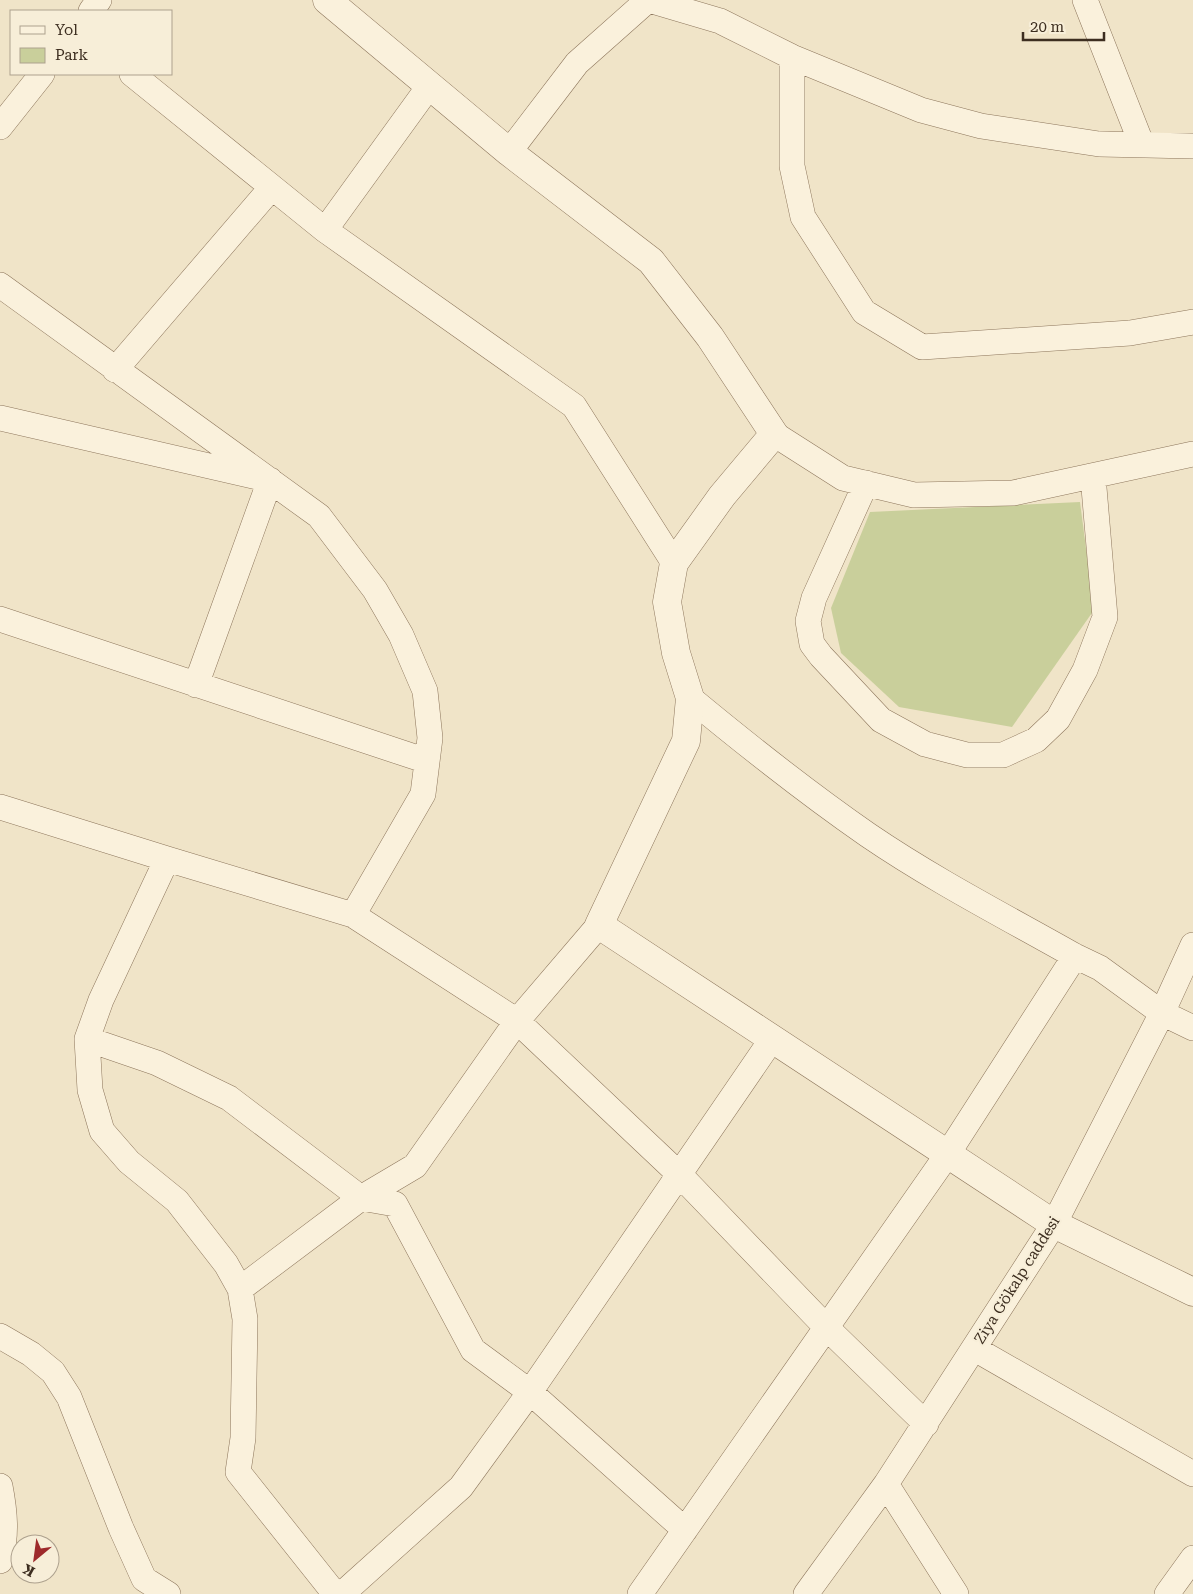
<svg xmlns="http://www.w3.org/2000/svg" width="1193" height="1594" font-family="'Roboto Serif',serif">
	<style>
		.green { fill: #c9cf9b }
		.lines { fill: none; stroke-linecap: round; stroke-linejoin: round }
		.minor-casing { stroke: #8d765c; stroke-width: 26 }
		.tertiary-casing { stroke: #8d765c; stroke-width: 29 }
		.minor { stroke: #faf1dc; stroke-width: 25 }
		.tertiary { stroke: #faf1dc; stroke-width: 28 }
		.labels { text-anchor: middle; stroke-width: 4; stroke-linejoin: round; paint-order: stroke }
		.street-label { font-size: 15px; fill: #3d2e20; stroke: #f7eed8 }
	</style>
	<rect width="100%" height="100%" fill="#f0e4c8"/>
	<path class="green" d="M1080 502 1094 610 1012 727 899 707 841 653 831 608 870 512Z"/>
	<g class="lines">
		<defs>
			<path id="minor" d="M649 0 720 21 792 57 921 110 981 126 1099 144 1193 146
				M1085 0 1142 145
				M91 11 99 0
				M792 57V166L803 217 864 312 922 347 1130 333 1193 322
				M132 74 325 230 574 406 674 563
				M0 127 42 74
				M509 152 577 63 648 0
				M325 230 430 85
				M0 285 319 516 375 590 401 635 425 691 430 738 423 794 353 915
				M115 370 272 187
				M0 418 270 480 196 685
				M774 434 843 478 914 495 1013 493 1193 454
				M866 483 814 598 808 621 812 644 821 656 881 720 925 744 967 755H1003L1036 740 1058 719 1085 670 1105 617 1093 476
				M0 619 427 761
				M690 698C748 746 806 792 868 835 934 880 1006 917 1075 956L1100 968 1162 1013 1193 1028
				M0 807 167 859 353 915 517 1021 680 1175 827 1328 926 1424
				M167 859 101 1000 87 1039 90 1090 102 1131 129 1162 177 1201 226 1264 240 1289 245 1319 243 1438 238 1472 335 1594
				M87 1039 157 1063 229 1098 361 1198 395 1204 473 1350 530 1392 685 1530
				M240 1289 361 1198 415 1166 517 1021 599 925
				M0 1336 31 1354 53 1372 69 1397 121 1528 144 1579 168 1594
				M975 1349 1193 1474
				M886 1484 956 1594
				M0 1486C5 1512 7 1535 0 1561
				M342 1594 461 1487 530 1392 772 1039
				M640 1594 947 1155 1075 956
				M806 1594 886 1484 1054 1224 1162 1013 1193 945
				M1167 1594 1193 1558"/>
			<path id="tertiary" d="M327 0 509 152 651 261 710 337 774 434 722 496 674 563 667 602 676 653 690 698 686 741 599 925 1054 1224 1193 1292"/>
		</defs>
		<use href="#minor" class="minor-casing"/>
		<use href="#tertiary" class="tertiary-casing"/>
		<use href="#minor" class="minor"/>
		<use href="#tertiary" class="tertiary"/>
	</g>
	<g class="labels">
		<g class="street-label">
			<text transform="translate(1017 1280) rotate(-58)" y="5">Ziya Gökalp caddesi</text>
		</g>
	</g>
	<rect x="10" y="10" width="162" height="65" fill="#f7eed8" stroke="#ada18e"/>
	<rect x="20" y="26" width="25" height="8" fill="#faf1dc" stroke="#ada18e"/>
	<text x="55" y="35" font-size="15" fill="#3d2e20">Yol</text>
	<rect x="20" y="48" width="25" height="15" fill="#c9cf9b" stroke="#ada18e"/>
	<text x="55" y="60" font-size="15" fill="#3d2e20">Park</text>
	<g transform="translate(35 1559) rotate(209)"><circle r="24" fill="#f7eed8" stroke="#ada18e"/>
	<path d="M0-4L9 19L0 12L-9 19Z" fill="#9e2a2b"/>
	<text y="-8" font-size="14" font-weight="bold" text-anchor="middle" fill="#3d2e20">K</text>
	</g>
	<path d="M1023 32v8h81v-8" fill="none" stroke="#3d2e20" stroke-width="2.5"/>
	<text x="1030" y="32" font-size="15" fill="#3d2e20" stroke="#f7eed8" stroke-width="4" paint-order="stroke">20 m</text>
</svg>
